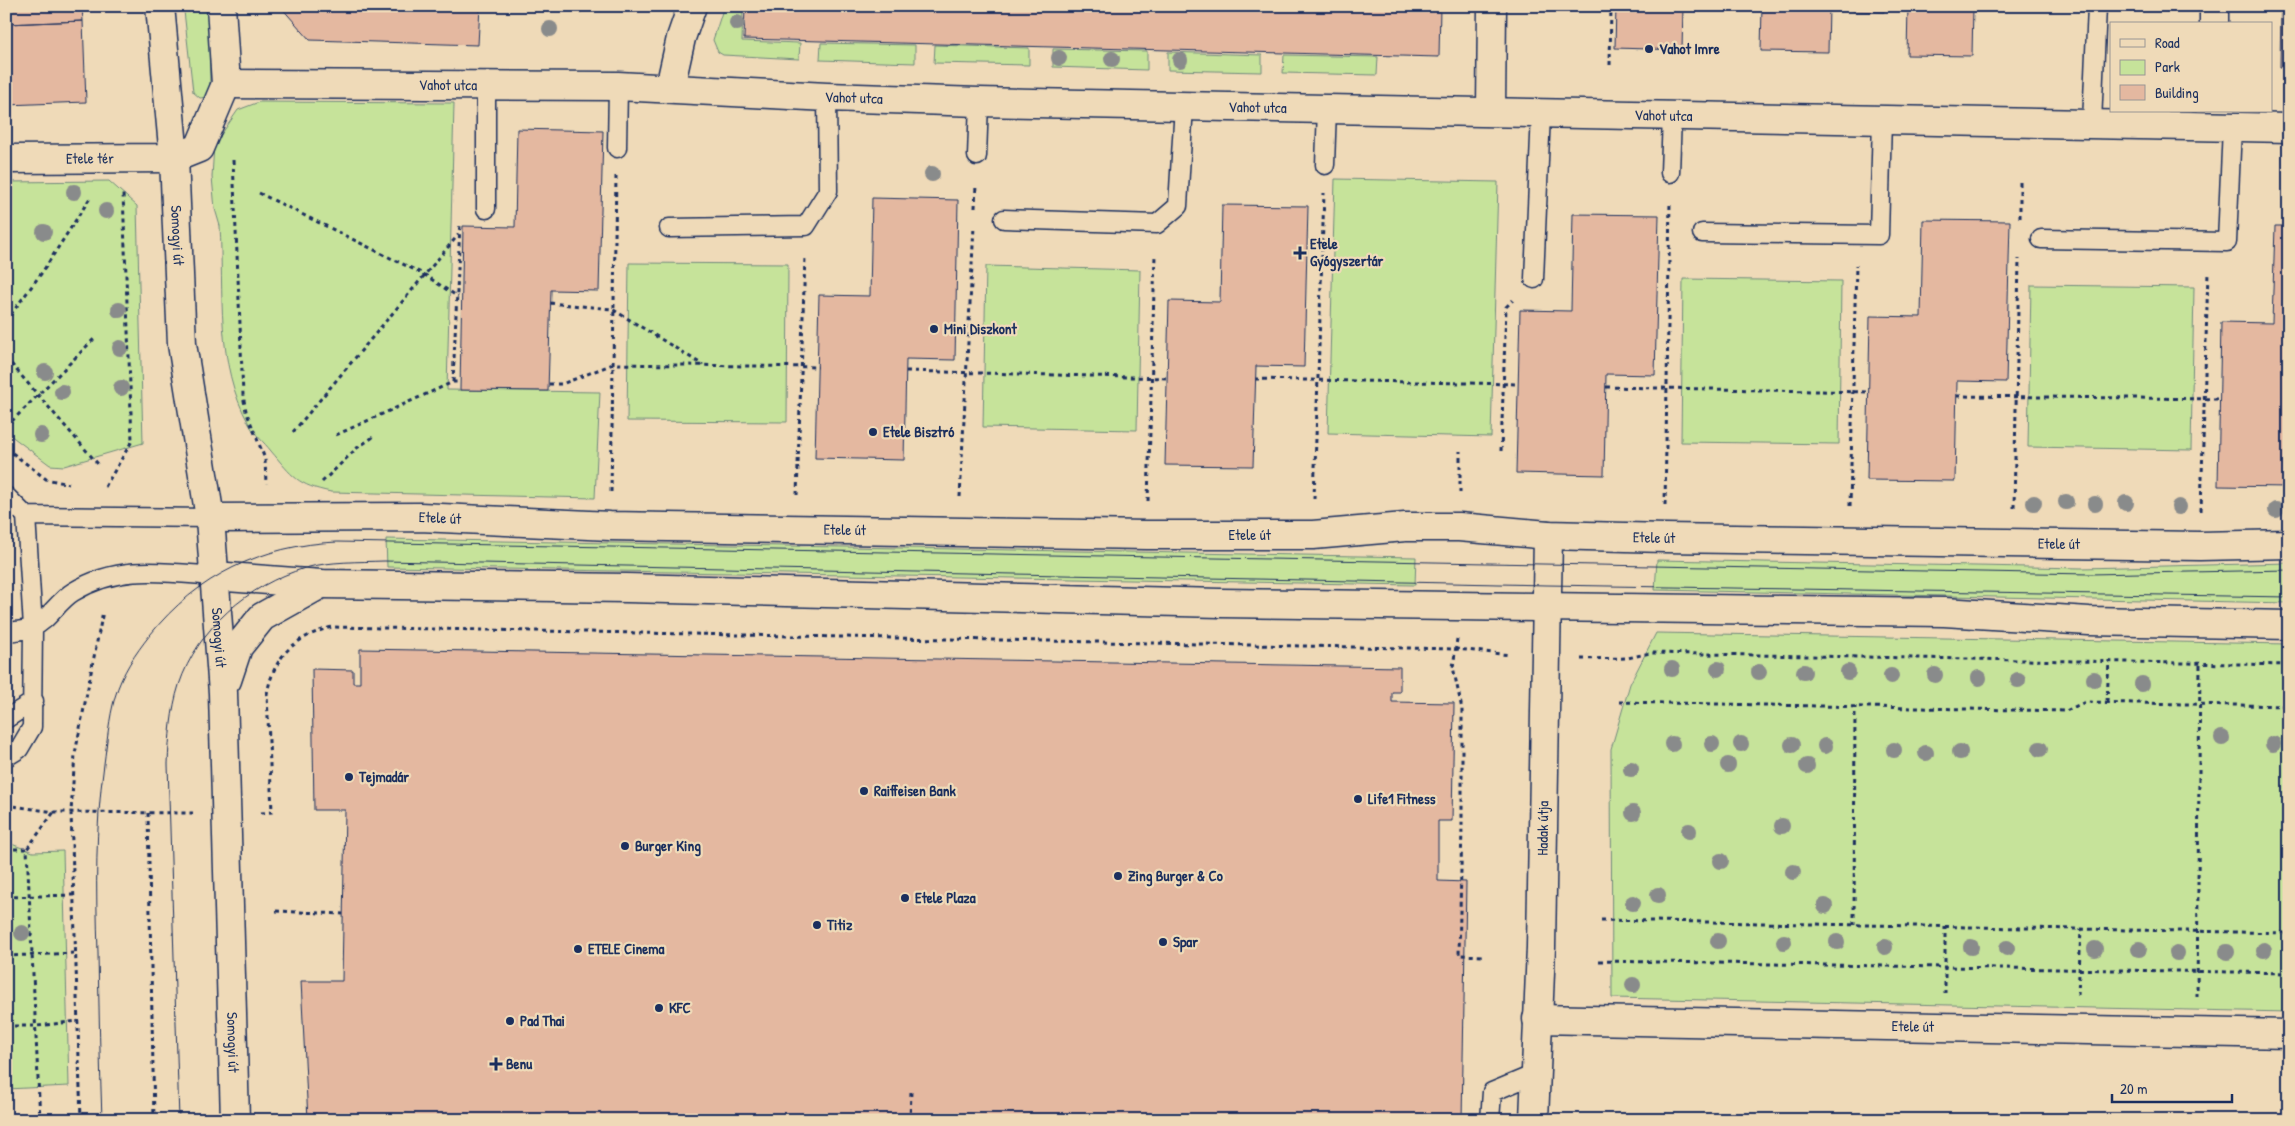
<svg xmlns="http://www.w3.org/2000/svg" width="2295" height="1126" font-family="'Patrick Hand',sans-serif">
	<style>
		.green { fill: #c6e39a; stroke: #70897c }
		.building { fill: #e4b8a0; stroke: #1b2f5e }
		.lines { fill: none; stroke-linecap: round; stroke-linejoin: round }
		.lane-casing { stroke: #1b2f5e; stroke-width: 21 }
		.street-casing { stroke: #1b2f5e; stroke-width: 31 }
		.secondary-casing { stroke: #1b2f5e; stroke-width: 31 }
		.path { stroke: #1b2f5e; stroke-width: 3; stroke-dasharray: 4 4; stroke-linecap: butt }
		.lane { stroke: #efdab8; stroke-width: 18 }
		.street { stroke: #efdab8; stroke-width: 28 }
		.secondary { stroke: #efdab8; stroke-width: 28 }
		.tram { stroke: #1b2f5e; stroke-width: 1 }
		.tree { fill: #898b8b }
		.poi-dot { fill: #1b2f5e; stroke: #efdab8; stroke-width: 2 }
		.labels { text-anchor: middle; stroke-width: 4.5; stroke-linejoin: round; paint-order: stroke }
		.poi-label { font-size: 15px; font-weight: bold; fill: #1b2f5e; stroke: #efdab8; text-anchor: start }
		.street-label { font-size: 15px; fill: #1b2f5e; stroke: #efdab8 }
	</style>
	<rect width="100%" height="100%" fill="#efdab8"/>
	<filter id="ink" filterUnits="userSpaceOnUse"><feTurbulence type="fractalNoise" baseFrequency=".02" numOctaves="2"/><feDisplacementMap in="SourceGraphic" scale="10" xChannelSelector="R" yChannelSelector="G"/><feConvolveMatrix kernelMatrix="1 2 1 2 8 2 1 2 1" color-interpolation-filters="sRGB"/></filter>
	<g filter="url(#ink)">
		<path class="green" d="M724 6H743L742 41 800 43 799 59 723 55 718 52 713 40Z
			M209 10 210 93 208 97 200 98 193 92 184 11Z
			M821 43 915 45V63L820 60Z
			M935 45 1029 48V65L934 63Z
			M1053 49 1147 51V70L1053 67Z
			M1168 52 1262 55V72L1168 70Z
			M1284 55 1378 57 1377 75 1283 73Z
			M259 102 454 103 447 390 600 392 595 498 331 492C297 485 293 477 271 451 264 442 254 434 249 424 215 363 224 293 220 226L215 209 212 177 214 145 238 110Z
			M1335 179 1498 182 1491 437 1328 433Z
			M109 181 137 206 143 443 64 466 50 465 6 432V182Z
			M629 263 788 264 787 422 627 421Z
			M986 266 1140 270 1137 430 983 427Z
			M1683 279 1841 281 1839 444 1681 442Z
			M2031 285 2194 287 2191 450 2028 447Z
			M386 539 1416 557 1415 585 387 567Z
			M1657 560 2082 568 2289 563V603L1655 590Z
			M1656 633 2289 644V1012L1612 998 1611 749 1630 684Z
			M6 842 33 852 63 851 69 1086 6 1089Z"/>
		<path class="building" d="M6 6H82L83 21 6 24Z
			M480 6 478 45 310 40 280 6Z
			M574 6H588L580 13Z
			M745 6H1440L1439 57 744 39Z
			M1616 6H1683L1682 50 1615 48Z
			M1707 6H1736V8H1707Z
			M1762 6H1829L1828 52 1761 51Z
			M1853 6H1884V12L1853 11Z
			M1908 6H1973L1972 56 1907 55Z
			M2281 6H2289V67H2280Z
			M83 21 86 102 6 105V24Z
			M517 129 603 131 599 291 551 290 548 391 460 390 463 226 515 227Z
			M872 198 958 200 955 360 906 359 904 460 815 458 819 295 870 296Z
			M1222 205 1308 206 1304 367 1256 366 1253 466 1165 465 1169 301 1220 302Z
			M1573 214 1659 215 1655 375 1606 374 1604 475 1516 473 1520 310 1571 311Z
			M1923 220 2010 221 2006 382 1957 381 1955 481 1867 480 1870 316 1921 317Z
			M2275 226H2289V487L2218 486 2221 322 2272 323Z
			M360 649 1400 667V692H1392V702L1454 703 1452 821H1438V881L1466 882 1462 1120H308L301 981H342L345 810H314L312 669 353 670V683H360Z"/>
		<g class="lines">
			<defs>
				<path id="lane" d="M2092 123 2097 6
					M617 148 618 86
					M977 156 979 102
					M1325 165 1327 108
					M1670 173 1672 115
					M486 209V84
					M1004 219 1157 224 1178 206 1184 105
					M669 228 806 226 828 191 827 97
					M1702 233 1879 235 1882 119
					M2041 239 2227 242 2232 127
					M1534 279 1541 113
					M6 496 26 516 33 627 32 727 19 749 6 757
					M26 516 210 518
					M6 632C14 631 25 631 33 627 48 621 58 601 73 592 119 564 163 572 214 576
					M6 719 34 701
					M1490 1120 1492 1092 1535 1074"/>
				<g id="street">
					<path d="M2214 24V6"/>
					<path id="s1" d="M226 84 618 86 827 97 979 102 2289 128"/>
					<path d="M670 87 681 38 692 6"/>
					<path d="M1491 110 1492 6"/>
					<path id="s2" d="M6 159 174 158 199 148 226 84 221 6"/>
					<path id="s3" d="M1537 1019 2289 1034"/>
				</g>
				<g id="secondary">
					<path id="s4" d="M160 6 174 158 182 344 210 518 223 693 235 1120"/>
					<path id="s5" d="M210 518 420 517 610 526 1147 535H1313L1405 527H1459L1548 535 1665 538 2200 546 2289 544"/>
					<path d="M214 576 321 584 627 588 1220 603 1944 612 2089 621 2289 625"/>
					<path d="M227 680 238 647 262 617 321 584"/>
					<path id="s6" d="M1534 1120 1541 947 1548 535"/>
				</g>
			</defs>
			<use href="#lane" class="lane-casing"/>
			<use href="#street" class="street-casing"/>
			<use href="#secondary" class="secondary-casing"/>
			<path class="path" d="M1610 65 1611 6
				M233 160 243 395 246 411 265 459 266 484
				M259 193 425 275 458 297
				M975 208 976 184
				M2020 218V181
				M550 303 612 309 703 365
				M6 321 43 271 90 198
				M6 358 98 464
				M906 371 1167 378
				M1255 379 1518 384
				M453 382 460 224
				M549 384H562L613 364 818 367
				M1606 387 1869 392
				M1957 396 2220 399
				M6 427 95 338
				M293 432 459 234
				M336 435 453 382H460
				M6 448 46 479 69 484
				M1501 451 1506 307 1513 300
				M322 482 357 448 376 435
				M105 487 132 441 123 193
				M611 492 616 176
				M1460 493V451
				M797 495 805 257
				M960 497 974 226
				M1314 499 1324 193
				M1148 501 1155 255
				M1665 505 1670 201
				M1850 506 1856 265
				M2014 508 2019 259
				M2201 511 2208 272
				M1457 639 1453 667 1462 709V826L1459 955 1484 956
				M1581 659 1628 658 1650 653 2289 665
				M1619 702 2066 711 2085 702 2289 706
				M2107 702 2109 660
				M6 805 54 812 193 813
				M148 813 154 1120
				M261 813 272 812 267 694C274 655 295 637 332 627L1457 649 1510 655
				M6 849H27
				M6 897 74 895
				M276 911 343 914
				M1601 920 2289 933
				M1854 925 1855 706
				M1945 926V993
				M6 956 76 953
				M1599 961 2289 973
				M2078 995 2081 929
				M2197 997 2200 663
				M6 1026H37L78 1021
				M40 1120 27 849 54 812
				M81 1120 71 812 75 754 103 611
				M910 1120 911 1091"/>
			<use href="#lane" class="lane"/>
			<use href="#street" class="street"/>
			<use href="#secondary" class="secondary"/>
			<path class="tram" d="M102 1120C100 1064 99 1009 98 953 96 888 95 829 104 764 107 742 109 718 115 697 122 673 135 654 150 635 197 576 262 545 337 542L2090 574 2289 570
				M179 1120 168 764C169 739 171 710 179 685 198 628 248 585 305 568 330 561 358 562 384 561L1547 585 2289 597"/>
		</g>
		<g class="tree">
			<circle cx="737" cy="23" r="8"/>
			<circle cx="550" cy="29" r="8"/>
			<circle cx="1059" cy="58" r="8"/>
			<circle cx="1112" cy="59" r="8"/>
			<circle cx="1180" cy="60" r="8"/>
			<circle cx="932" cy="174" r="8"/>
			<circle cx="74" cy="192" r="8"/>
			<circle cx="106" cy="211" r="8"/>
			<circle cx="44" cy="232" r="8"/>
			<circle cx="119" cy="310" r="8"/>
			<circle cx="120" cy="348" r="8"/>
			<circle cx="45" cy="372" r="8"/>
			<circle cx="121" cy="388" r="8"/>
			<circle cx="62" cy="392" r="8"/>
			<circle cx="41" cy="435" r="8"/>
			<circle cx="2066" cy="502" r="8"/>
			<circle cx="2034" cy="503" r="8"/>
			<circle cx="2126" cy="503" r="8"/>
			<circle cx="2095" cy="504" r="8"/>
			<circle cx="2179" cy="507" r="8"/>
			<circle cx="2276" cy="510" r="8"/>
			<circle cx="1672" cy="669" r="8"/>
			<circle cx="1718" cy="669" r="8"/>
			<circle cx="1759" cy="672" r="8"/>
			<circle cx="1804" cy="672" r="8"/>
			<circle cx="1848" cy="672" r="8"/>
			<circle cx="1935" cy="675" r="8"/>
			<circle cx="1891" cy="676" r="8"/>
			<circle cx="1979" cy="678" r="8"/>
			<circle cx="2094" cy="679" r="8"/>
			<circle cx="2018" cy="680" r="8"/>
			<circle cx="2142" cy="684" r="8"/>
			<circle cx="2222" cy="738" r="8"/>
			<circle cx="1672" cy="744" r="8"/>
			<circle cx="1712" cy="744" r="8"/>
			<circle cx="1741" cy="744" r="8"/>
			<circle cx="2273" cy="744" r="8"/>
			<circle cx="1792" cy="745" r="8"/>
			<circle cx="1825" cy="746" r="8"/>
			<circle cx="2040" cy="749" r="8"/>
			<circle cx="1894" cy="750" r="8"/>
			<circle cx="1960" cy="752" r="8"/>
			<circle cx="1926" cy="753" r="8"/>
			<circle cx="1728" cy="765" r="8"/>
			<circle cx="1807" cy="766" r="8"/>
			<circle cx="1631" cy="769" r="8"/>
			<circle cx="1633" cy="813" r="8"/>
			<circle cx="1782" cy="826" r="8"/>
			<circle cx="1689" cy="831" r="8"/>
			<circle cx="1721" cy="861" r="8"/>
			<circle cx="1793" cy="872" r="8"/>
			<circle cx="1658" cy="895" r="8"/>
			<circle cx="1633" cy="903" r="8"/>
			<circle cx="1825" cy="906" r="8"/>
			<circle cx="22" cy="933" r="8"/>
			<circle cx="1718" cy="941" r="8"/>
			<circle cx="1784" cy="942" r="8"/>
			<circle cx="1837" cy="942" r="8"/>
			<circle cx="1885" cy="947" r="8"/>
			<circle cx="1971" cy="947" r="8"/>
			<circle cx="2007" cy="948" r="8"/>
			<circle cx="2095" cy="949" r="8"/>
			<circle cx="2139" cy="949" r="8"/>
			<circle cx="2264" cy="950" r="8"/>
			<circle cx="2227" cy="952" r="8"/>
			<circle cx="2177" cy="953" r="8"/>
			<circle cx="1633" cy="985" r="8"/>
		</g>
	</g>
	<g class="poi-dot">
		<circle cx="1649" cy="49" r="5"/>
		<path d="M1297.5 245.5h5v5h5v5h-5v5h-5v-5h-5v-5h5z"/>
		<circle cx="934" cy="329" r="5"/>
		<circle cx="873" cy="432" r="5"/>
		<circle cx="349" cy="777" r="5"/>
		<circle cx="864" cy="791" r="5"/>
		<circle cx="1358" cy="799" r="5"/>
		<circle cx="625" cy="846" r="5"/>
		<circle cx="1118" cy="876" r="5"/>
		<circle cx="905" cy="898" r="5"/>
		<circle cx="817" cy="925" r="5"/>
		<circle cx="1163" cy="942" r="5"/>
		<circle cx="578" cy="949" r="5"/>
		<circle cx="659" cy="1008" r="5"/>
		<circle cx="510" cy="1021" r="5"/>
		<path d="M493.5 1056.5h5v5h5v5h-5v5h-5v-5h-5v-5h5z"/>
	</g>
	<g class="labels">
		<g class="poi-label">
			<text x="1659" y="54">Vahot Imre</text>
			<text x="1310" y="249">Etele<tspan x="1310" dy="17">Gyógyszertár</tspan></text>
			<text x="944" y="334">Mini Diszkont</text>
			<text x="883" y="437">Etele Bisztró</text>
			<text x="359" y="782">Tejmadár</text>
			<text x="874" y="796">Raiffeisen Bank</text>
			<text x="1368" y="804">Life1 Fitness</text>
			<text x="635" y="851">Burger King</text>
			<text x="1128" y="881">Zing Burger &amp; Co</text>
			<text x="915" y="903">Etele Plaza</text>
			<text x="827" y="930">Titiz</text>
			<text x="1173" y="947">Spar</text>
			<text x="588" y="954">ETELE Cinema</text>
			<text x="669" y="1013">KFC</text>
			<text x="520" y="1026">Pad Thai</text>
			<text x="506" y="1069">Benu</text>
		</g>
		<g class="street-label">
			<text dy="5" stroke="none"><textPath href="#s1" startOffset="222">Vahot utca</textPath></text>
			<text dy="5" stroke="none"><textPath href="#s1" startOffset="628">Vahot utca</textPath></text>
			<text dy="5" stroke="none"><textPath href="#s1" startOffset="1032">Vahot utca</textPath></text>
			<text dy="5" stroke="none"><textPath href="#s1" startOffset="1438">Vahot utca</textPath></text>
			<text dy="5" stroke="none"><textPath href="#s2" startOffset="84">Etele tér</textPath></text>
			<text dy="5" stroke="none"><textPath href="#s4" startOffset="230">Somogyi út</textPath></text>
			<text dy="5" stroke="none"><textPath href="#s5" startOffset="230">Etele út</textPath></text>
			<text dy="5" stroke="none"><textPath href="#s5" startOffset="635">Etele út</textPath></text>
			<text dy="5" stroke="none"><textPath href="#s5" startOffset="1040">Etele út</textPath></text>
			<text dy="5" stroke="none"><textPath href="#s5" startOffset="1445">Etele út</textPath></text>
			<text dy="5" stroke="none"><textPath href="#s5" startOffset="1850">Etele út</textPath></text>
			<text dy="5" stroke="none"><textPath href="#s4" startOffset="635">Somogyi út</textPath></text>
			<text dy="5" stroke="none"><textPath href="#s6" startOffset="292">Hadak útja</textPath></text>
			<text dy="5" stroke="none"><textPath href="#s3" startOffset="376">Etele út</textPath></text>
			<text dy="5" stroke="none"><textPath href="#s4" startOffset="1040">Somogyi út</textPath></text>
		</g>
	</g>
	<rect width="2295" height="1126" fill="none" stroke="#efdab8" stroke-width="25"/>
	<rect x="12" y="12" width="2270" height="1101" fill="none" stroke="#1b2f5e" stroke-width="2" filter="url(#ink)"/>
	<rect x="2110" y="22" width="162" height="90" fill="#efdab8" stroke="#9a9694"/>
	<rect x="2120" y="39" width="25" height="8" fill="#efdab8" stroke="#9a9694"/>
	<text x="2155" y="48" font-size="15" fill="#1b2f5e">Road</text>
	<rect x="2120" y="60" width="25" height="15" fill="#c6e39a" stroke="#9a9694"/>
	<text x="2155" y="72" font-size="15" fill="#1b2f5e">Park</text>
	<rect x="2120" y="85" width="25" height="15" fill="#e4b8a0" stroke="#9a9694"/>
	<text x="2155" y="98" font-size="15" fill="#1b2f5e">Building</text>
	<path d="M2112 1094v8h120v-8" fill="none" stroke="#1b2f5e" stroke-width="2.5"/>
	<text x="2120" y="1094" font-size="15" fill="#1b2f5e" stroke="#efdab8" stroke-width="4" paint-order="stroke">20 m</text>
</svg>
